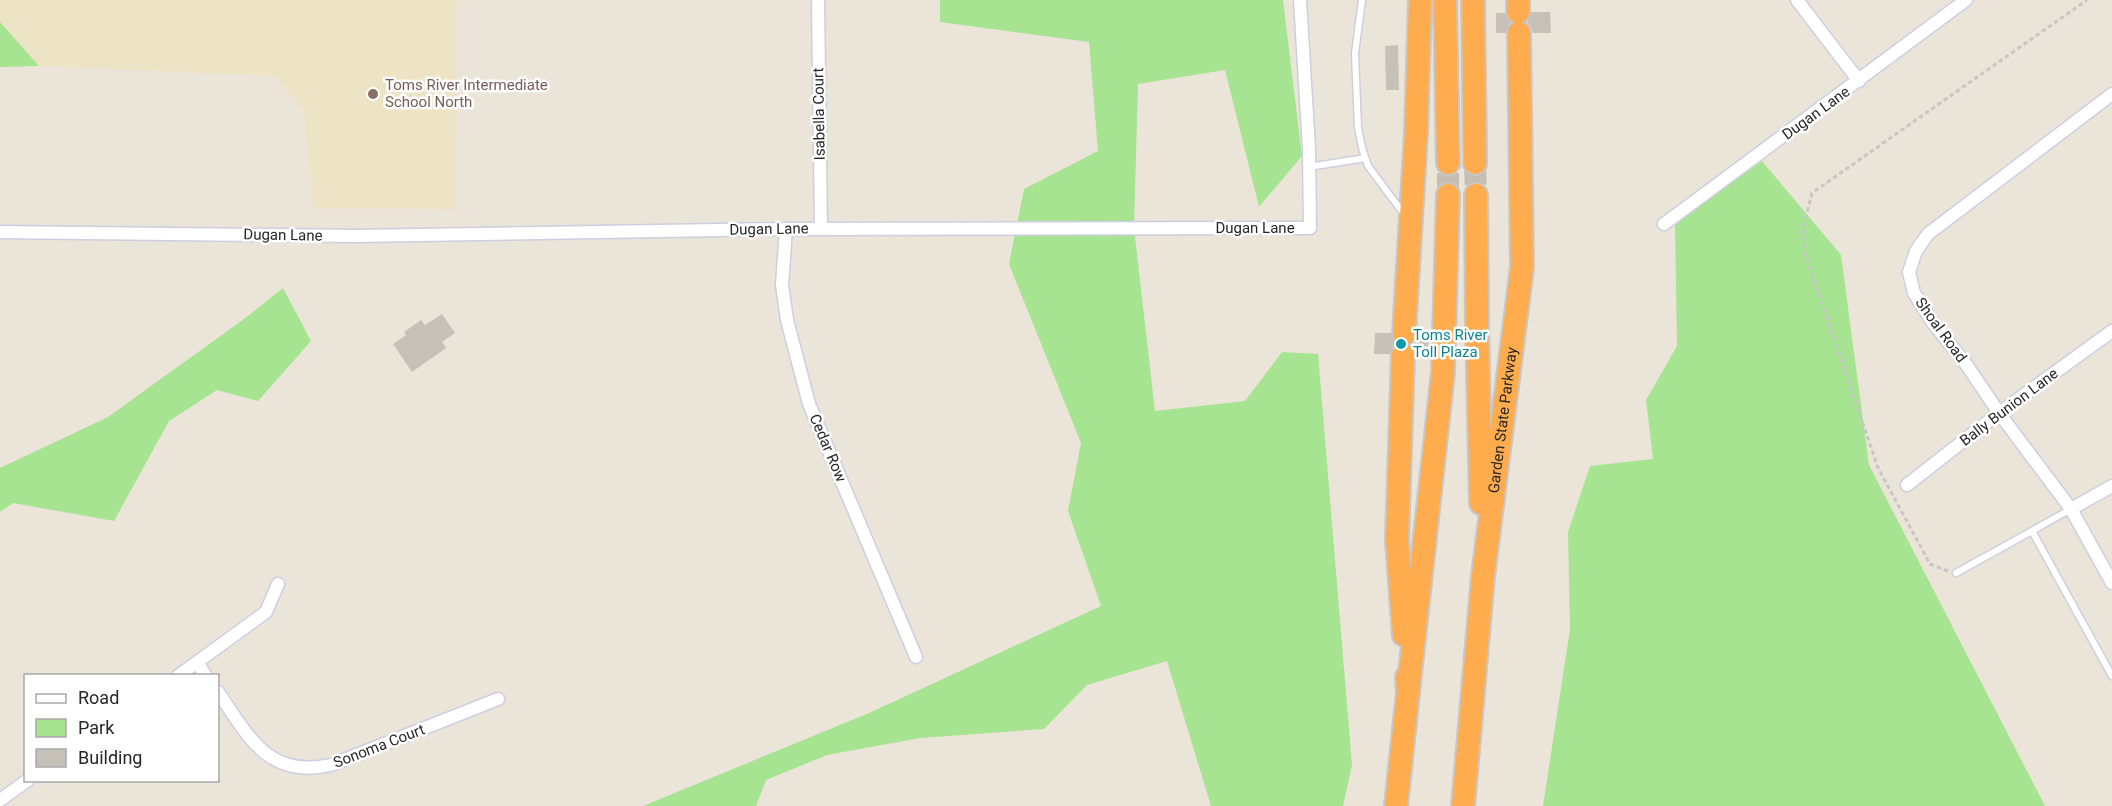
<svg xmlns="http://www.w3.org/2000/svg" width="2112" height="806" font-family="Roboto,sans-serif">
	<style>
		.education { fill: #ede4c6 }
		.green { fill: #a6e492 }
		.building { fill: #c6c1b8 }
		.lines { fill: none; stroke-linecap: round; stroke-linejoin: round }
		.motorway-tunnel { stroke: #c4beb5; stroke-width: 22; stroke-dasharray: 22 11; stroke-linecap: butt }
		.service-casing { stroke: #cdcfe1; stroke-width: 9 }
		.minor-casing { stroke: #cdcfe1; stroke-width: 15 }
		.motorway-casing { stroke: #c7c7c7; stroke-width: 26 }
		.path { stroke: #c7c7c7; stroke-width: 3; stroke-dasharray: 4.5 3; stroke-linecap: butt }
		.service { stroke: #fff; stroke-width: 6 }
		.minor { stroke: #fff; stroke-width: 12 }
		.motorway { stroke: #ffac4e; stroke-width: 22 }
		.education-dot { fill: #8d6e63; stroke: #fff; stroke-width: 2 }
		.culture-dot { fill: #0f9aa8; stroke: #fff; stroke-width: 2 }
		.labels { text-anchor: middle; stroke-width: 5; stroke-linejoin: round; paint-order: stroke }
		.education-label { font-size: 15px; fill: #785e54; stroke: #fff; text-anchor: start }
		.street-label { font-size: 15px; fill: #272727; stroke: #fff }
		.culture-label { font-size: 15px; fill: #0d838f; stroke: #fff; text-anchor: start }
	</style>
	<rect width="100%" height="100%" fill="#ebe4d8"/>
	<path class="education" d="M0 0H457L456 209 313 208 304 112 275 76 39 66 0 22Z"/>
	<path class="green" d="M940 0H1283L1302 156 1259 207 1225 70 1138 84 1134 228 1155 411 1245 401 1282 352 1318 354 1352 765 1343 806H1211L1167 661 1087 685 1044 729 920 738 827 755 766 780 756 806H643L869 713 1101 606 1068 511 1081 443 1009 264 1024 189 1098 151 1089 42 940 22Z
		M0 22 39 66 0 67Z
		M1762 161 1841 255 1869 465 2045 806H1543L1570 629 1568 532 1590 466 1653 459 1646 400 1677 346 1675 223Z
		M283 288 311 341 258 401 217 390 169 421 114 521 13 503 0 512V468L108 417 244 319Z"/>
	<path class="building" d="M1531 12H1550L1551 33H1533L1531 27 1527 22Z
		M1496 13H1505L1510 23 1506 33H1496Z
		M1398 45 1399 90H1386L1385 46Z
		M442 314 455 333 442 342 446 348 412 372 393 344 406 335 404 332 421 320 425 325Z
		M1375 333H1391L1395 344 1390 354H1374Z
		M1418 334H1429L1428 355H1416L1412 345 1416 341Z"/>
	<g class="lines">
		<path class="motorway-tunnel" d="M1475 163 1476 195
			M1448 195V163"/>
		<defs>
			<path id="service" d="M1362 0 1355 53 1358 128 1362 148 1368 166 1404 214
				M1309 167 1365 158
				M2071 509 2032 531 2112 676
				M1956 573 2032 531"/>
			<path id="minor" d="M818 0 821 229
				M1797 0 1859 81
				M2112 94 1928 234 1916 251 1909 272 1914 293 1933 323 1966 364 1999 413 2071 509 2112 583
				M1664 224 1966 0
				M786 229 782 285 787 320 809 404 916 657
				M0 232 356 236 786 229 1310 228 1309 149 1300 0
				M1907 485 1999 413 2112 331
				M2071 509 2112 486
				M197 662 206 676
				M178 676 266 612 278 584
				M218 692C249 737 268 779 331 765L498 699
				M0 800 28 780"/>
			<g id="motorway">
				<path d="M1445 0 1448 163"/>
				<path d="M1473 0 1475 163"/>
				<path d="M1518 0V12"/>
				<path d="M1476 195 1477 326 1481 503"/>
				<path d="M1404 334 1416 133 1420 0"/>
				<path d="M1403 355 1397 540 1404 635"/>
				<path d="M1408 692 1443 372 1448 195"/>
				<path d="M1396 806 1408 692 1407 677"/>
				<path id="s1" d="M1463 806 1483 576 1522 267 1519 33"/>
			</g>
		</defs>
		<use href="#service" class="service-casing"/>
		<use href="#minor" class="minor-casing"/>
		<use href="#motorway" class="motorway-casing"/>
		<path class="path" d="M1948 571 1930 564 1878 468 1806 256 1803 229 1812 193 2087 0"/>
		<use href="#service" class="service"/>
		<use href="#minor" class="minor"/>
		<use href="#motorway" class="motorway"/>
	</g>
	<circle class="education-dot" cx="373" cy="94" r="6"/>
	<circle class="culture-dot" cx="1401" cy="344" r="6"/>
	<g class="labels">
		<g class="education-label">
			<text x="385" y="90">Toms River Intermediate<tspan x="385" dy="17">School North</tspan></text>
		</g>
		<g class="street-label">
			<text transform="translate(1816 113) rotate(-36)" y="5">Dugan Lane</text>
			<text transform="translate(819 114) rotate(-91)" y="5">Isabella Court</text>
			<text x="1255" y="233">Dugan Lane</text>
			<text transform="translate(769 229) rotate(-1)" y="5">Dugan Lane</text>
			<text transform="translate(283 235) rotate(1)" y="5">Dugan Lane</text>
			<text transform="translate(1941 330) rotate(54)" y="5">Shoal Road</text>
			<text transform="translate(2009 407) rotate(-37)" y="5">Bally Bunion Lane</text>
			<text dy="5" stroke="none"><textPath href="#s1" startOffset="388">Garden State Parkway</textPath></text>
			<text transform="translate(828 448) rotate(67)" y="5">Cedar Row</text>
			<text transform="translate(379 746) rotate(-21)" y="5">Sonoma Court</text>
		</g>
		<g class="culture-label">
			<text x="1413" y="340">Toms River<tspan x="1413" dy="17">Toll Plaza</tspan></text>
		</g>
	</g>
	<rect x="24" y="674" width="195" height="108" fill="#ffffff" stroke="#a9a9a9" stroke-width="1.5"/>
	<rect x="36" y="694" width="30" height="9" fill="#ffffff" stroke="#a9a9a9" stroke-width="1.5"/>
	<text x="78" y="704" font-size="18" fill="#272727">Road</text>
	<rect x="36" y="719" width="30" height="18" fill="#a6e492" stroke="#a9a9a9" stroke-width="1.5"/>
	<text x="78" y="734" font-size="18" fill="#272727">Park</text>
	<rect x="36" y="749" width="30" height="18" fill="#c6c1b8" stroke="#a9a9a9" stroke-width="1.5"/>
	<text x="78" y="764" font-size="18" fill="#272727">Building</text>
</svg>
